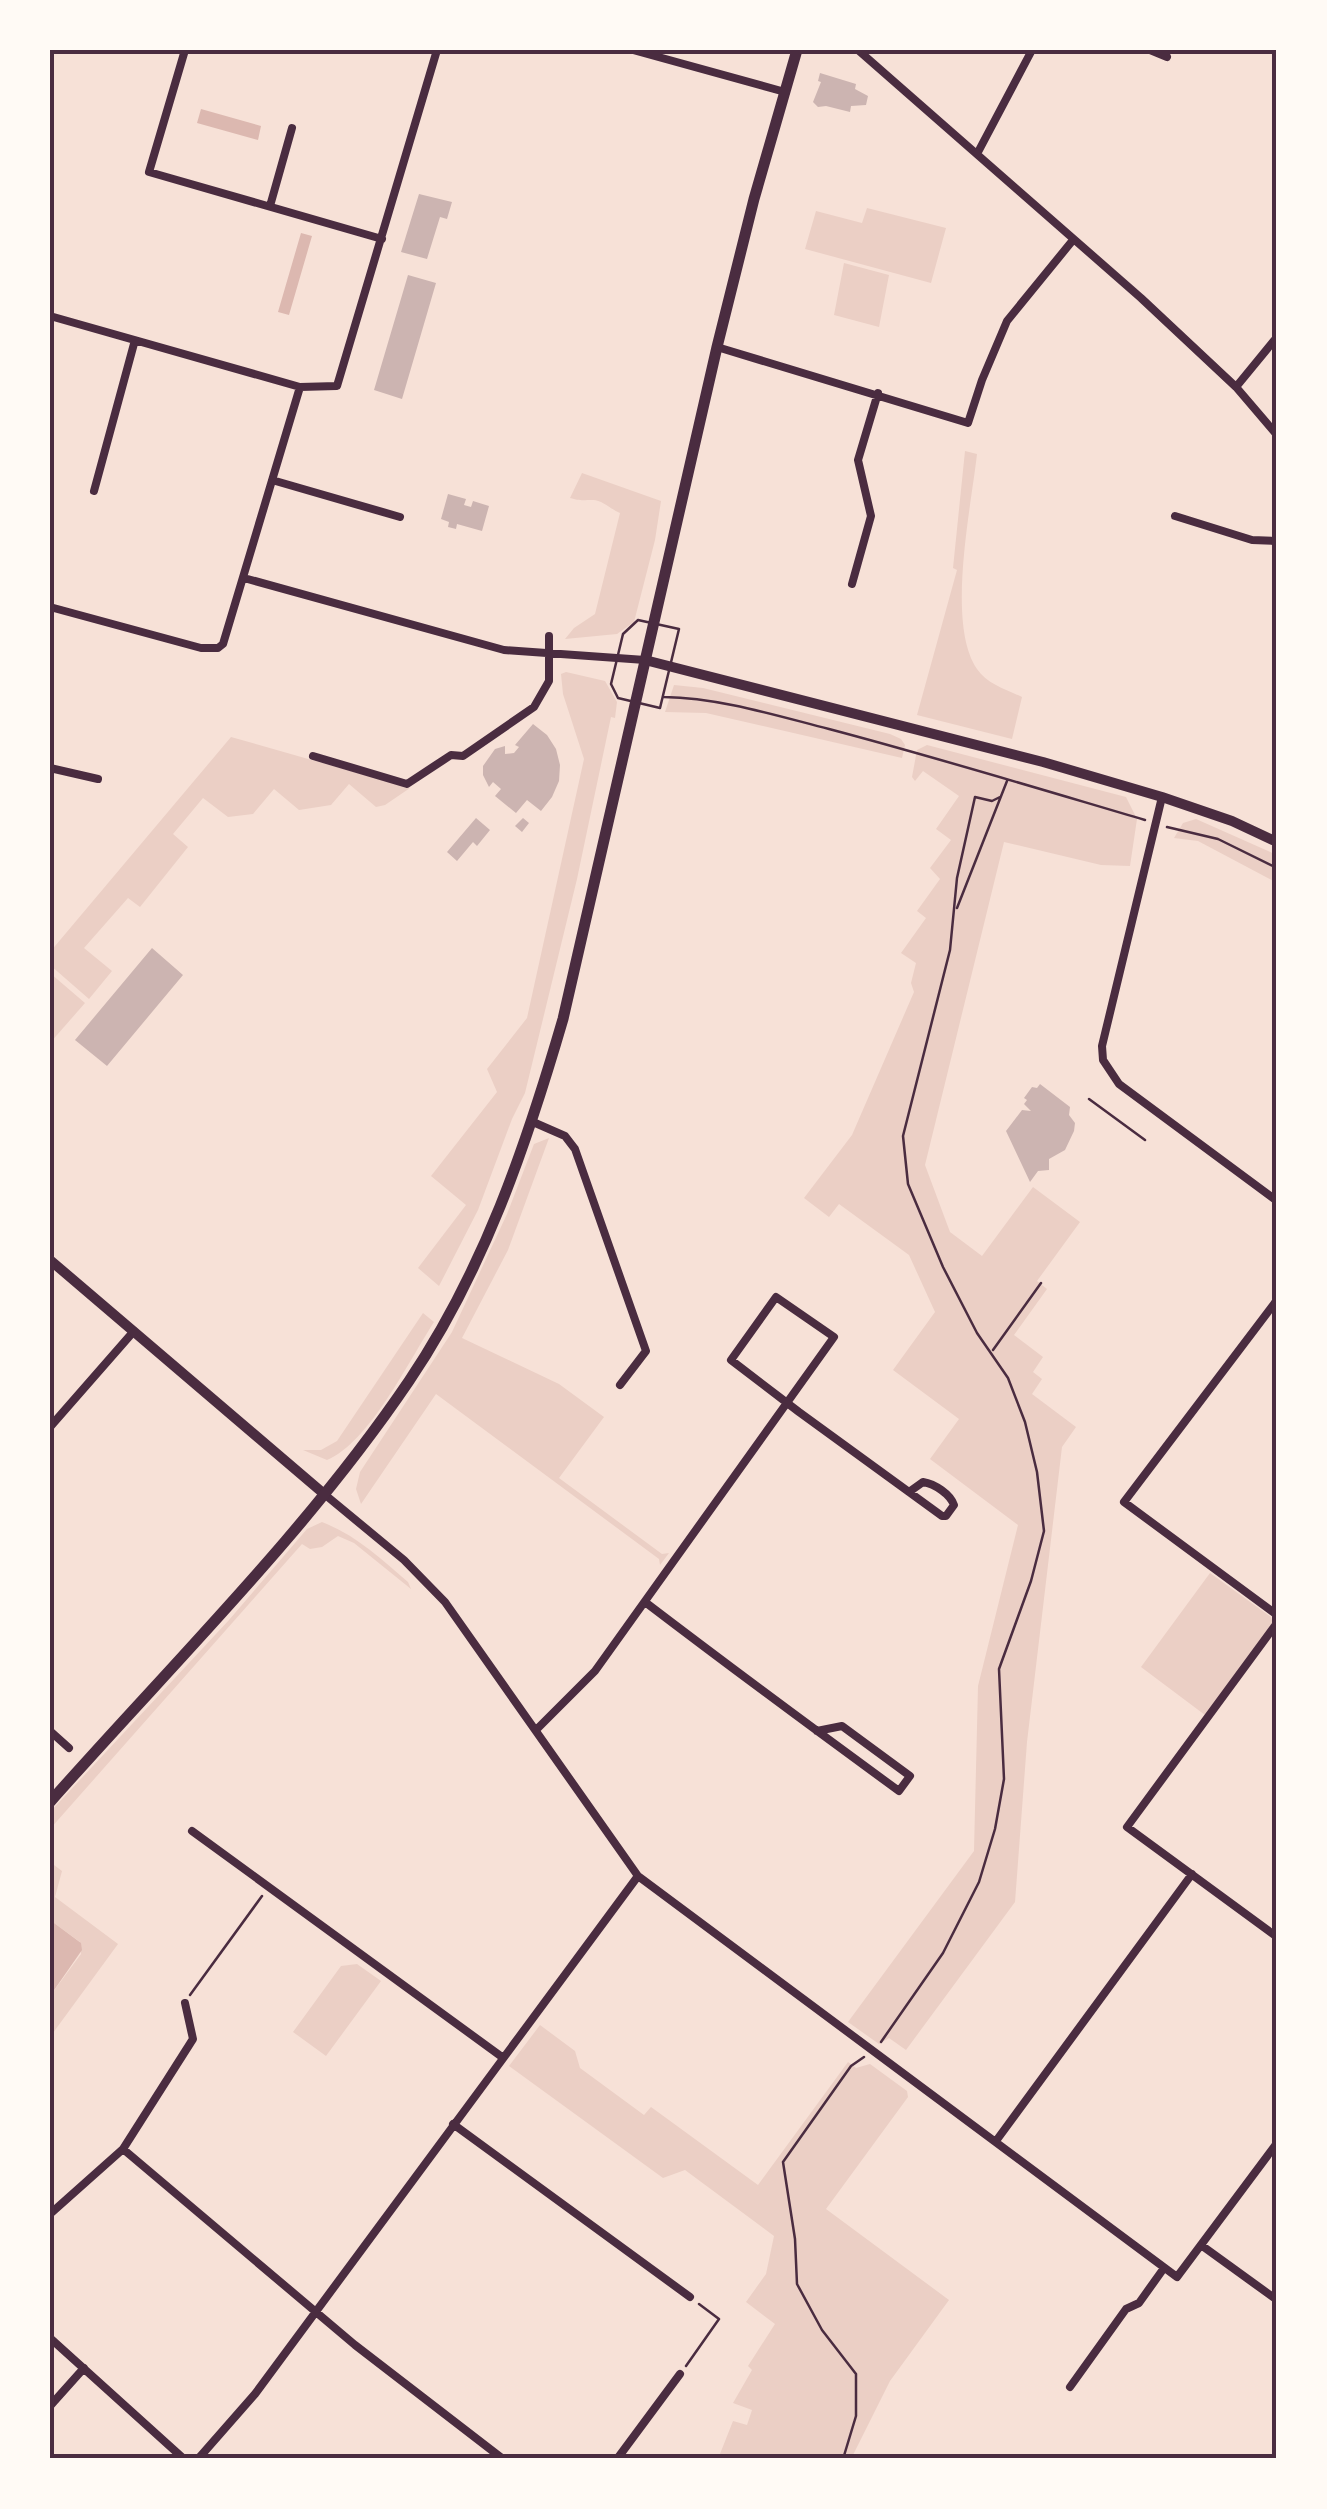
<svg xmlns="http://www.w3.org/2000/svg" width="1327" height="2509" font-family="'Titillium Web',sans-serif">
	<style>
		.green { fill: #ebcfc5 }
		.water { fill: #dcb8b0 }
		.building { fill: #ccb4b1 }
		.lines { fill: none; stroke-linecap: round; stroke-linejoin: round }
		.path { stroke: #4a2c40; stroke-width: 2.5 }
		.minor { stroke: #4a2c40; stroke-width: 8 }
		.tertiary { stroke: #4a2c40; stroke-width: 10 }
		.secondary { stroke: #4a2c40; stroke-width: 11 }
		.neatline { fill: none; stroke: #4a2c40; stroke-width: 4 }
	</style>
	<rect width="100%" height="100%" fill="#f7e1d7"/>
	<path class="green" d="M867 208 946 228 931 283 805 249 816 211 862 223Z
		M844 263 889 275 879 327 834 315Z
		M965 451 977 454C971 509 946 623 977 669 987 684 1007 690 1022 697L1012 739 917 715 957 570 953 568Z
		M582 473 661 501 655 540 634 622 617 634 565 639 574 628 595 614 620 513C612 510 601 499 592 500 583 500 580 501 570 498Z
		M566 672 605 681 617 702 615 718 611 717 577 879 525 1093 512 1119 478 1210 439 1286 418 1268 466 1205 431 1176 497 1092 487 1069 527 1018 584 759 563 694 561 674Z
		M674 685 703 688 890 734 901 739 905 745 902 758 706 713 665 712Z
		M231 737 410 788 385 805 376 807 349 784 331 805 299 810 274 789 253 814 228 817 203 798 173 834 188 847 140 907 128 898 84 948 112 971 89 999 50 965V952Z
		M927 745 1126 797 1137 819 1130 866 1101 865 1004 842 925 1165 950 1232 982 1256 1033 1187 1080 1222 1037 1281 1047 1289 1014 1335 1043 1357 1033 1372 1042 1379 1032 1394 1076 1427 1062 1447 1027 1742 1015 1902 906 2050 889 2038 879 2044 848 2022 974 1851 978 1686 1018 1525 930 1459 959 1419 893 1370 935 1312 909 1255 839 1204 829 1217 804 1198 852 1135 914 992 911 983 916 963 901 953 926 918 917 911 940 879 930 868 951 840 936 829 959 796 923 771 915 781 912 777 917 750Z
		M1196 819 1277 855V883L1198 841 1174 838 1183 823Z
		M50 973 85 1003 50 1043Z
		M549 1138 508 1250 462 1338 559 1384 604 1417 559 1478 662 1554 669 1553 660 1565 659 1559 436 1394 361 1504 356 1489 360 1472 452 1332 507 1214 534 1144Z
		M423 1313 434 1322C408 1362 370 1442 327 1460L303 1450H321L337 1441Z
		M322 1522C356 1535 381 1559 408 1582L411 1589 354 1543 338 1536 322 1547 310 1549 302 1544 50 1829V1812L229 1620 307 1529Z
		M1210 1573 1271 1617 1273 1623 1205 1715 1141 1667Z
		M50 1862 62 1871 55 1897 118 1944 50 2037V1996L81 1954 80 1942 50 1920Z
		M357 1964 381 1981 326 2056 293 2032 341 1966Z
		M540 2025 575 2051 580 2068 644 2115 651 2107 758 2185 848 2062 856 2068 870 2064 907 2091 908 2097 826 2209 949 2300 890 2381 851 2459H718L733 2421 747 2425 752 2410 733 2403 752 2370 748 2366 775 2324 746 2302 766 2274 774 2236 685 2170 663 2178 509 2066Z"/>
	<path class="water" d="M201 109 261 126 258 140 197 123Z
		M301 233 312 236 289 315 278 312Z
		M50 1920 81 1943 82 1950 50 1996Z"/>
	<path class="building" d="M820 73 856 84 855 89 868 96 866 105 851 106 850 112 826 106 818 107 813 102 821 82 818 81Z
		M419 194 452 202 447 219 440 217 427 259 401 252Z
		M408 275 436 283 402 399 374 390Z
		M448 494 466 499 464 505 471 507 473 501 489 506 482 531 457 524 456 529 448 527 449 522 441 519Z
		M533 724 547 735 556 749 560 765 559 781 552 797 541 811 527 800 516 813 495 796 501 789 493 782 489 787 483 775V766L495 749 505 746V754L514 753 519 747 515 745Z
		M476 818 490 830 477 846 473 842 457 861 447 852Z
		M523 818 529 823 522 832 515 826Z
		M152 948 183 975 107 1066 75 1040Z
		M1040 1084 1070 1107 1069 1115 1075 1123 1074 1131 1065 1150 1049 1159V1170L1038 1171 1030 1182 1006 1131 1022 1110 1031 1111 1024 1104 1027 1100 1024 1098 1032 1087 1037 1088Z"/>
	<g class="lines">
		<path class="path" d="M638 620 679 629 660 708 618 698 611 684 623 634Z
			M664 697C720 698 774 715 829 729 935 757 1040 789 1145 820
			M1167 827 1218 839 1277 868
			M957 908 1007 781
			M1089 1099 1145 1140
			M993 1350 1041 1283
			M190 1995 262 1896
			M881 2042 943 1953 979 1882 995 1829 1004 1779 999 1669 1031 1581 1044 1531 1037 1472 1025 1422 1008 1378 977 1333 943 1267 908 1184 903 1136 950 950 957 878 975 797 992 801 1000 797
			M686 2366 719 2319 699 2304
			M843 2459 856 2416V2374L822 2330 797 2284 795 2239 783 2162 851 2066 864 2057"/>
		<path class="minor" d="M185 50 149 172 382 239
			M633 50 785 92
			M858 50 1141 298 1236 387 1277 435
			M1150 50 1167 57
			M977 154 1032 50
			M270 206 292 128
			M50 316 300 387
			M717 347 968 423 982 380 1007 321 1073 240
			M1236 387 1277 337
			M272 480 400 517
			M94 491 135 340
			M1175 516 1252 540 1277 541
			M244 578 504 650 645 660
			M852 584 871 516 858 460 878 393
			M50 607 201 648H218L223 644 300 387 337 386 437 50
			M313 756 407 784 451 755 463 756 534 707 549 681V636
			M50 768 98 779
			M1162 797 1102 1046 1103 1060 1119 1084 1277 1201
			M533 1122 565 1136 575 1149 646 1351 620 1385
			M1277 1300 1124 1502 1277 1615
			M50 1427 134 1331
			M323 1493 404 1560 445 1602 638 1876 1177 2277 1277 2143
			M645 1602C729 1666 814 1729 899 1791L910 1776 842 1726 817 1731
			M1277 1623 1127 1827 1277 1937
			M536 1730 595 1671 834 1337 776 1297 731 1360 799 1412 942 1516H946L954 1505C950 1494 935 1484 923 1482L909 1492
			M50 1731 69 1748
			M192 1831 502 2057
			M453 2124 690 2297
			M996 2141 1192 1874
			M123 2149 355 2345 503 2459
			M50 2214 123 2149 193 2039 185 2003
			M1201 2245 1277 2300
			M50 2338 184 2459
			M1070 2387 1126 2309 1139 2303 1164 2268
			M50 2406 84 2368
			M198 2459 255 2394 638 1876
			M617 2459 680 2374"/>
		<path class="tertiary" d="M645 660 1043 762 1162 797 1232 821 1277 842
			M50 1260 323 1493"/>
		<path class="secondary" d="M50 1802C172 1664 306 1533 409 1381 484 1270 526 1146 563 1019L717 347 754 199 797 50"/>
	</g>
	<rect width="1327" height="2509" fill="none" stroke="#fffaf5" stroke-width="105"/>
	<rect x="52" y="52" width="1222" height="2404" class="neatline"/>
</svg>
